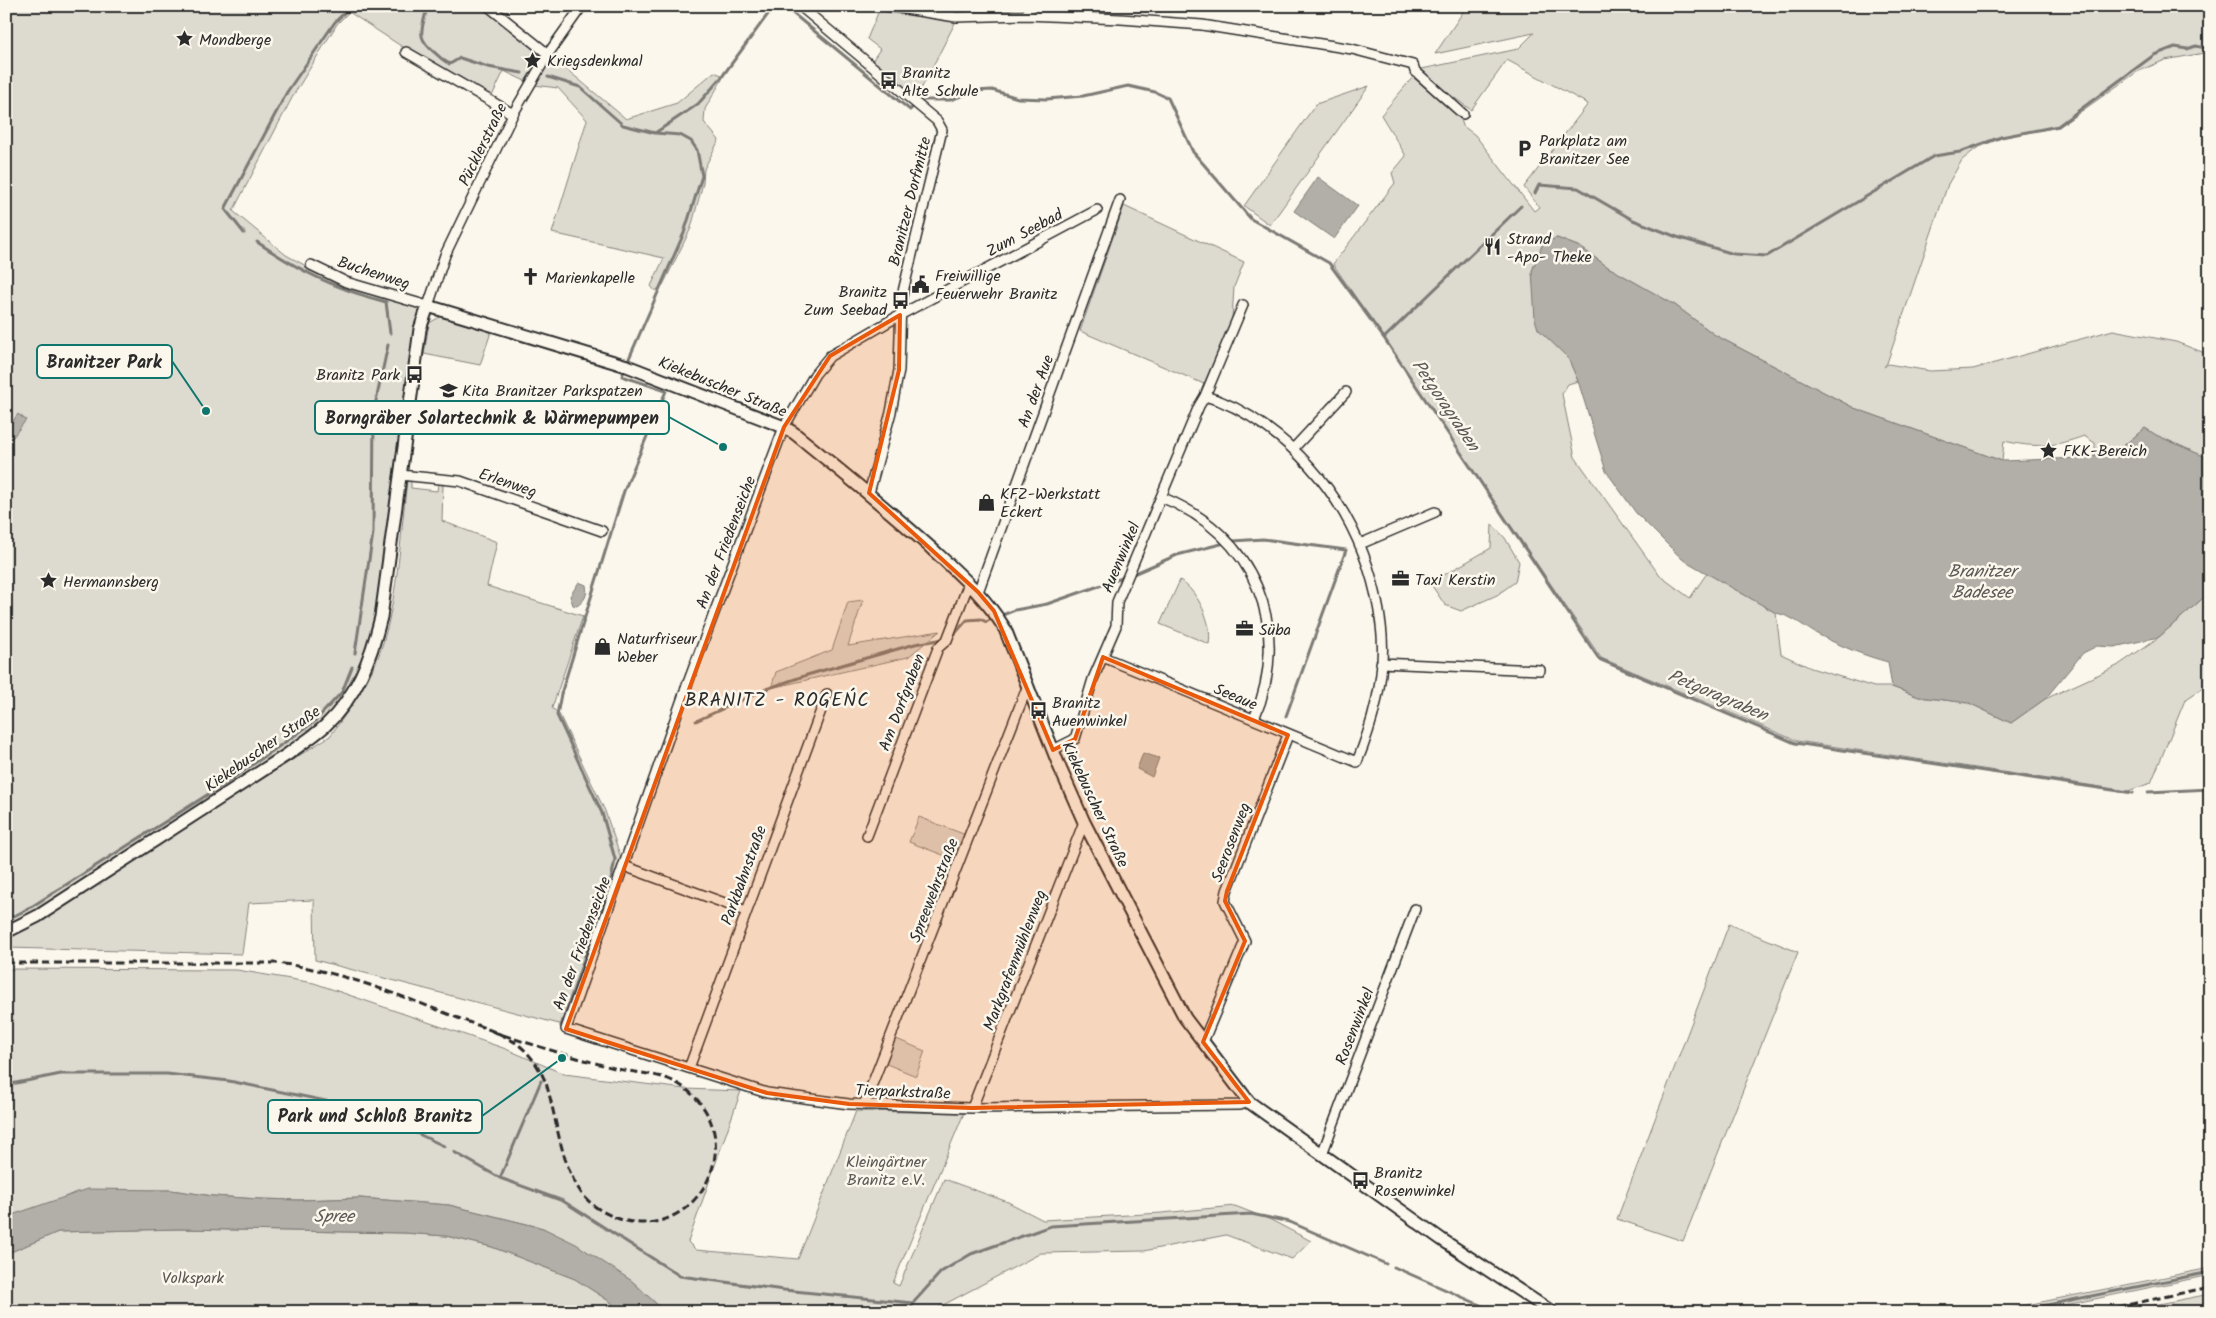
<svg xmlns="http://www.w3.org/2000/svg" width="2216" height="1318" font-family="Kalam,sans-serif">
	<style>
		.green { fill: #dddad0; stroke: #84827e }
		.water { fill: #b1afa7; stroke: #7b7a75 }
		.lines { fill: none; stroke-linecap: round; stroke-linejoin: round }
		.stream { stroke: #7b7a75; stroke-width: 3 }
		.minor-casing { stroke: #2b2b2b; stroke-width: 12 }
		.tertiary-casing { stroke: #2b2b2b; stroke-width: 15 }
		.minor { stroke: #fbf7ec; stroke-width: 9 }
		.tertiary { stroke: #fbf7ec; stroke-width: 11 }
		.rail { stroke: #2b2b2b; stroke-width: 3; stroke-dasharray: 8 4; stroke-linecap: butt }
		.marked { fill: #e8590c; fill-opacity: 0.2; stroke: #e8590c; stroke-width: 4; stroke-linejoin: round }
		.labels { text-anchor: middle; stroke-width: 5; stroke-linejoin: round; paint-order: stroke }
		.poi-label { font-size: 16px; fill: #2b2b2b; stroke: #fbf7ec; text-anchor: start }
		.street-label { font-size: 16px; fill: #2b2b2b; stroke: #fbf7ec }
		.park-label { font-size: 16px; fill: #585754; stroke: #fbf7ec }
		.water-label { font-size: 18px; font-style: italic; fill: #5a5956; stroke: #fbf7ec }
		.quarter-label { font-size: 19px; letter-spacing: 1px; fill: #2b2b2b; stroke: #fbf7ec }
		.leader { fill: none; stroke: #0f766e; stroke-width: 2 }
		.callout-dot { fill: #0f766e; stroke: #fbf7ec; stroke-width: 2 }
		.callout { fill: #fbf7ec; stroke: #0f766e; stroke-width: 2 }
		.callout-label { font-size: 18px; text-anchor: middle; font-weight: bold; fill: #2b2b2b }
	</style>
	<rect width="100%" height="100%" fill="#fbf7ec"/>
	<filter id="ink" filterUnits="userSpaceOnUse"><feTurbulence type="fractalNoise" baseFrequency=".02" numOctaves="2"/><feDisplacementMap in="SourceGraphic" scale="10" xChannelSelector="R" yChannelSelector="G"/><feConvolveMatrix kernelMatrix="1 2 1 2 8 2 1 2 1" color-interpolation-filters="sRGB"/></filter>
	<g filter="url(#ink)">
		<path class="green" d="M6 6H484L543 54 525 81 504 71 491 98 427 63 349 12 337 24 293 96 233 211 286 255 310 268 421 305 379 598C372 631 365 665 346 694 316 741 240 780 193 810 132 849 71 891 6 926Z
			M1467 6H2210V52L2165 60 2137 72 2059 127 2004 137 1977 148 1962 160 1948 184 1887 363 1884 367 1888 364 1930 371 1973 369 2113 330 2176 342 2210 355V462L2207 458 2156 435 2145 428 2116 452 2095 455V443L2084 436C2054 447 2035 448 2004 441L2002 461 1854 408 1715 335 1675 305 1608 267 1580 247 1557 238 1543 243 1532 271 1538 329 1568 357 1578 381 1568 384 1562 394 1575 457 1660 576 1690 598 1707 573 1776 613 1781 654 1811 668 1874 687H1892L1919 697 1969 703 2011 723 2045 699 2117 666 2159 637 2210 592V683L2185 700 2151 783 2128 791 1797 741 1601 658 1333 264 1395 183 1392 173 1406 156 1381 115 1413 77 1461 119 1463 126 1475 135 1534 211 1539 207 1524 187 1588 104 1507 60 1471 110 1417 70 1518 49 1534 33 1435 54Z
			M880 8 956 21 916 99C902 83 890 71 872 61L880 49 867 39Z
			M552 57 626 119 677 103 714 72 724 76 705 109 704 122 719 140 704 169 703 183 691 228 663 285 655 291 651 286 664 258 552 233 587 120 558 88 534 85Z
			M1369 86 1270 225 1244 206 1316 104Z
			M1124 206 1244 262 1234 287 1232 319 1204 384 1080 331Z
			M440 317 491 332 480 365 424 354 429 323Z
			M407 480 411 481V488L437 491 438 484 443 485 442 521 497 542 487 586 583 616 552 708 559 714 605 811 622 861 563 1025 315 960 314 900 249 903 242 954 6 948V938L31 926 330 736C351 707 373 677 383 643 398 594 401 532 407 480Z
			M1492 524 1505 538 1519 562 1515 582 1497 595 1461 611 1445 605 1430 583 1491 548Z
			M1180 580C1198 592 1213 623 1209 644L1160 624Z
			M863 600 848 646 940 631 908 657 771 688 776 672 832 650 848 602Z
			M919 817 966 835 956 860 909 842Z
			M1729 924 1798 952 1683 1241 1617 1219Z
			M6 969 237 970 314 983 506 1049 564 1074 685 1089 741 1091 688 1242 696 1250 798 1259 856 1111 964 1113 893 1283 899 1286 944 1179 1008 1202 1043 1220 1162 1213 1235 1206 1271 1220 1311 1241 1292 1259 1226 1235 1144 1251 1041 1253 930 1312H665L632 1281 543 1228 449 1205 360 1198 299 1200 259 1199 213 1196 171 1190 76 1192 52 1203 6 1217Z
			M894 1038 925 1051 916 1076 884 1063Z
			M179 1229 404 1233 446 1236 492 1247 575 1279 612 1303 619 1312H6V1254L58 1232Z
			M2210 1268V1275L2032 1312H1992Z
			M2210 1294V1312H2118Z"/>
		<path class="water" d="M1318 177 1358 206 1334 239 1294 211Z
			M1557 238 1580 247 1608 267 1675 305 1715 335 1854 408 2002 461 2079 458 2116 452 2145 428 2156 435 2208 458 2210 462V592L2159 637 2114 647 2097 646 2083 653 2045 699 2011 723 1969 703 1919 697 1892 687 1888 662C1865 656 1843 647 1821 636 1804 628 1796 617 1776 613L1682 559 1636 513 1606 471 1578 381 1568 358 1538 329 1535 319 1532 271 1543 243Z
			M18 414 26 420 6 446V431Z
			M579 582 586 585C588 595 585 600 577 606L573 605 570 596Z
			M1143 753 1159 758 1152 777 1137 769Z
			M88 1189 171 1190 213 1196 259 1199 299 1200 360 1198 449 1205 543 1228 576 1244 632 1281 665 1312H619L612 1303 575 1279 492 1247 446 1236 404 1233 179 1229 58 1232 6 1254V1217Z"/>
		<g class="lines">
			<path class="stream" d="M421 6 426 12C421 32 417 38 434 52 440 57 443 61 450 64L460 58 488 67 522 73
				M784 6 910 110 919 100H950L975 91 992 90 1018 98 1047 99 1083 96 1128 86 1155 92 1168 98 1193 152 1251 219 1329 263 1384 338 1599 659 1795 743 2133 793
				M548 77 580 87 623 125 655 133 698 104 721 78 774 6
				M1535 193 1539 185 1578 188 1633 220 1677 237 1734 254 1767 256 1934 156 1960 152 2001 137 2058 126 2154 55 2175 47 2187 49 2196 46 2210 49
				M244 233 225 209 287 92 335 22 351 6
				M257 242C300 271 335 289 386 302L390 333
				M1384 338 1521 206
				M627 363 684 233 702 176 697 150 691 141 680 135 655 133
				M1131 575 1177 555 1233 541 1263 539 1346 550 1286 716
				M1000 616 1015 610 1047 604 1125 577
				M952 637 967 620 981 619 986 622 994 618
				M355 653 373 533 374 410 388 345
				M696 721 766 689 807 675 915 644 944 639
				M2148 792 2210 789
				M6 920 28 909 229 781 314 722 342 692 352 667
				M561 1026 611 880 615 859 602 813 557 715 561 694 624 491 666 391 622 376 625 369
				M6 1085 61 1074H167L229 1081 365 1109 444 1146
				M454 1152 500 1178 563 1201 680 1276 784 1290 913 1303 910 1312
				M500 1178 541 1081
				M1394 1267 1496 1312
				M913 1303 941 1272 971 1254 1051 1226 1251 1214 1290 1222 1386 1264
				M2012 1312 2210 1272"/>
			<defs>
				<path id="minor" d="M488 6 548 54
					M800 6 937 121 942 130 901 300 899 370 891 412 869 493
					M886 6 956 17 1026 15 1121 19 1202 25 1352 49 1413 65 1415 71 1463 114
					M1026 15 1031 6
					M406 52 513 114
					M1097 210 900 315 830 356 815 374 784 427 686 688 566 1029 767 1093 849 1104 972 1108 1240 1105 1249 1102
					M311 265 346 282 428 306 445 255 513 114 548 54 582 6
					M1205 396 1243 305
					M1293 449 1346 392
					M400 475 460 481 602 531
					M1161 497C1255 534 1293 628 1254 719
					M1360 544 1435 512
					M978 592 1120 200
					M1381 663 1540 670
					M1053 750 1075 739 1093 679 1116 626 1117 602 1199 406 1205 396C1227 402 1247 413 1266 427 1331 474 1371 545 1381 625 1387 671 1374 720 1357 762L1103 657
					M867 836 938 648 947 640 969 583
					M624 866 746 911
					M1203 1042 1245 941 1225 901 1227 891 1288 735
					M689 1068 827 694
					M864 1105 1028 685
					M972 1108 1084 822
					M1322 1154 1415 909"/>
				<path id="tertiary" d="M6 932 38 916 288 754C300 745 314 736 325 726 357 696 371 658 381 617L420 329 428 306 627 366 784 427 794 433C840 470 886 508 930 547 958 573 985 596 1005 629L1060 768 1084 822 1123 898 1185 1018 1249 1102 1441 1239 1552 1312"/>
			</defs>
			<use href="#minor" class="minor-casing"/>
			<use href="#tertiary" class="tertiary-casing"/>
			<use href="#minor" class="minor"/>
			<use href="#tertiary" class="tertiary"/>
			<path class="rail" d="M6 963H276C335 969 402 996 458 1018 478 1026 502 1032 520 1046 532 1056 540 1069 546 1083 557 1119 560 1163 582 1194 590 1204 600 1211 612 1216 692 1252 757 1140 683 1087 664 1073 640 1074 618 1069 575 1058 533 1045 491 1031
				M2094 1312 2210 1287"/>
		</g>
	</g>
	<path class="marked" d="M900 315 899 370 869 493 978 592 994 611 1053 750 1075 739 1103 657 1288 735 1227 891 1225 901 1245 941 1203 1042 1249 1102 972 1108 849 1104 767 1093 566 1029 784 427 830 356Z"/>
	<defs>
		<symbol id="sight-bare" viewBox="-9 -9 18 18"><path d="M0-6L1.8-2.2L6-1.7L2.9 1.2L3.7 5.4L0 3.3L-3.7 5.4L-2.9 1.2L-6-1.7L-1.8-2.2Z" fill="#2b2b2b" stroke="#fbf7ec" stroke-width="2.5" paint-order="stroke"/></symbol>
		<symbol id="bus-bare" viewBox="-9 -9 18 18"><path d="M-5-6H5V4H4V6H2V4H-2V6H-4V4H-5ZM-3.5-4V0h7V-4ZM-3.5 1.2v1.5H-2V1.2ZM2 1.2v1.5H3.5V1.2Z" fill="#2b2b2b" stroke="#fbf7ec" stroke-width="2.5" paint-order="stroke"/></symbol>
		<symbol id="parking-bare" viewBox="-9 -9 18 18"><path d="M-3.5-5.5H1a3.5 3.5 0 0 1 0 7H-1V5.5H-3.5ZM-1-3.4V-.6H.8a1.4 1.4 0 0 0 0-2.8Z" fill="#2b2b2b" stroke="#fbf7ec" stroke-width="2.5" paint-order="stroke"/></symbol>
		<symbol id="restaurant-bare" viewBox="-9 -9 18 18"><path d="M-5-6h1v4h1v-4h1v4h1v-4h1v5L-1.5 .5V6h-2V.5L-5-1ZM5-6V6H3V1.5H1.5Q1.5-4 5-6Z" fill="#2b2b2b" stroke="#fbf7ec" stroke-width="2.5" paint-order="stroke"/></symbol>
		<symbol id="church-bare" viewBox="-9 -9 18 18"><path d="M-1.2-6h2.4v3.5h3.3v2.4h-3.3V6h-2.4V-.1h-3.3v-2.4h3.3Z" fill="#2b2b2b" stroke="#fbf7ec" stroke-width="2.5" paint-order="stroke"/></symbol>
		<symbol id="civic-bare" viewBox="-9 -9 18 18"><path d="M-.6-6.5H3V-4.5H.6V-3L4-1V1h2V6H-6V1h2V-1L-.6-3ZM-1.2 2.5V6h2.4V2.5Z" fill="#2b2b2b" stroke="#fbf7ec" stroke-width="2.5" paint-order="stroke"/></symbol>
		<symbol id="school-bare" viewBox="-9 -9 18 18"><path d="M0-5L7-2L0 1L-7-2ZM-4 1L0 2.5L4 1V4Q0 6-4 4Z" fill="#2b2b2b" stroke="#fbf7ec" stroke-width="2.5" paint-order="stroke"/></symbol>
		<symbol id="shop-bare" viewBox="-9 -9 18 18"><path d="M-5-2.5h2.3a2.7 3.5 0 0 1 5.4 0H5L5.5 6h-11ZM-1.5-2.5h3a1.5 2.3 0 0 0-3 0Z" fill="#2b2b2b" stroke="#fbf7ec" stroke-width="2.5" paint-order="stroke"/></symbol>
		<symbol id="office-bare" viewBox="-9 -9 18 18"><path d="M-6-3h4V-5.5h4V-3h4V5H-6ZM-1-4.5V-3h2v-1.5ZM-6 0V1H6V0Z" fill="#2b2b2b" stroke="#fbf7ec" stroke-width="2.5" paint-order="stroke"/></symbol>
	</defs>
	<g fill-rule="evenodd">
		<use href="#sight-bare" x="172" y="26" width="25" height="25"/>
		<use href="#sight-bare" x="520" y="48" width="25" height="25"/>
		<use href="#bus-bare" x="876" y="68" width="25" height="25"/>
		<use href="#parking-bare" x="1512" y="136" width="25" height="25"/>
		<use href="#restaurant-bare" x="1480" y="234" width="25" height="25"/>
		<use href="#church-bare" x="518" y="264" width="25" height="25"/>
		<use href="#civic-bare" x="908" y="272" width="25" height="25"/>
		<use href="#bus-bare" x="888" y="288" width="25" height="25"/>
		<use href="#bus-bare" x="402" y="362" width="25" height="25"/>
		<use href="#school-bare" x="436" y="378" width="25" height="25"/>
		<use href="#sight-bare" x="2036" y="438" width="25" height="25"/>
		<use href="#shop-bare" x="974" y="490" width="25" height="25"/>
		<use href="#office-bare" x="1388" y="566" width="25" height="25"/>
		<use href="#sight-bare" x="36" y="568" width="25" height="25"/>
		<use href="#office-bare" x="1232" y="616" width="25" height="25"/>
		<use href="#shop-bare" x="590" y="634" width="25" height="25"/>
		<use href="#bus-bare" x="1026" y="698" width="25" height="25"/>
		<use href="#bus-bare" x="1348" y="1168" width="25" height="25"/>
	</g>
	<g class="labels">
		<g class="poi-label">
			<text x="199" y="45">Mondberge</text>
			<text x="547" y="66">Kriegsdenkmal</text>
			<text x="902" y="78">Branitz<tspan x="902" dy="18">Alte Schule</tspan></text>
			<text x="1539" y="146">Parkplatz am<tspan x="1539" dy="18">Branitzer See</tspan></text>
			<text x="1507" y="244">Strand<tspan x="1507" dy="18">-Apo- Theke</tspan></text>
			<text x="935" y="281">Freiwillige<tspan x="935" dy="18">Feuerwehr Branitz</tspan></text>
			<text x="545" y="283">Marienkapelle</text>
			<text x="887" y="297" text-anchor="end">Branitz<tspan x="887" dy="18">Zum Seebad</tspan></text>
			<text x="400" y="380" text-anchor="end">Branitz Park</text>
			<text x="462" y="396">Kita Branitzer Parkspatzen</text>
			<text x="2063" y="456">FKK-Bereich</text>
			<text x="1000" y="499">KFZ-Werkstatt<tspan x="1000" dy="18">Eckert</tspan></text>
			<text x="1415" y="585">Taxi Kerstin</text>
			<text x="63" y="587">Hermannsberg</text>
			<text x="1259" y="635">Süba</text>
			<text x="617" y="644">Naturfriseur<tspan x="617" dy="18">Weber</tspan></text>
			<text x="1052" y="708">Branitz<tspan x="1052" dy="18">Auenwinkel</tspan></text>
			<text x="1374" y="1178">Branitz<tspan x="1374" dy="18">Rosenwinkel</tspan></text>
		</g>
		<g class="street-label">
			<text transform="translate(482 144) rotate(-64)" y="6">Pücklerstraße</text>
			<text transform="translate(909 201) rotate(-76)" y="6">Branitzer Dorfmitte</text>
			<text transform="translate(1024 232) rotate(-28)" y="6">Zum Seebad</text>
			<text transform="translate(374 272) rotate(18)" y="6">Buchenweg</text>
			<text transform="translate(723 386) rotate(22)" y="6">Kiekebuscher Straße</text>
			<text transform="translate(1035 391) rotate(-70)" y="6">An der Aue</text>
			<text transform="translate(508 482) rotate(19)" y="6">Erlenweg</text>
			<text transform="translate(725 542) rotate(-69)" y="6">An der Friedenseiche</text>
			<text transform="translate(1120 557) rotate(-67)" y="6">Auenwinkel</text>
			<text transform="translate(1236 696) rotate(23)" y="6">Seeaue</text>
			<text transform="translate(901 702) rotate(-69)" y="6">Am Dorfgraben</text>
			<text transform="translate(262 748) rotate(-35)" y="6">Kiekebuscher Straße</text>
			<text transform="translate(1096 804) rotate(65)" y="6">Kiekebuscher Straße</text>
			<text transform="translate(1230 842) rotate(-69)" y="6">Seerosenweg</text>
			<text transform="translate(743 875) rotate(-70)" y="6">Parkbahnstraße</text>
			<text transform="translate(933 890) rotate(-69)" y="6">Spreewehrstraße</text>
			<text transform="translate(581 943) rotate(-70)" y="6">An der Friedenseiche</text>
			<text transform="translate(1014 960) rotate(-69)" y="6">Markgrafenmühlenweg</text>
			<text transform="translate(1354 1026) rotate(-69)" y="6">Rosenwinkel</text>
			<text transform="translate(903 1091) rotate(2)" y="6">Tierparkstraße</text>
		</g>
		<g class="park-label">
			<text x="886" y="1167">Kleingärtner<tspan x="886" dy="18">Branitz e.V.</tspan></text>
			<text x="193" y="1283">Volkspark</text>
		</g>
		<g class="water-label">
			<text transform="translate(1446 405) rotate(56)" y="6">Petgoragraben</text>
			<text x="1982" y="577">Branitzer<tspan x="1982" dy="21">Badesee</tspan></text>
			<text transform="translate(1718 695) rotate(23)" y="6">Petgoragraben</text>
			<text x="334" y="1222">Spree</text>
		</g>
		<g class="quarter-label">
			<text x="777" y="706">BRANITZ - ROGEŃC</text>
		</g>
	</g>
	<path class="leader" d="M206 411L172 361M723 447L669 417M562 1058L482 1116"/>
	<g class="callout-dot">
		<circle cx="206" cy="411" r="5"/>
		<circle cx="723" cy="447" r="5"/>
		<circle cx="562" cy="1058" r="5"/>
	</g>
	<g class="callout">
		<rect x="37" y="345" width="135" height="33" rx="5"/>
		<rect x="315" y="401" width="354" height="33" rx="5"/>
		<rect x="268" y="1100" width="214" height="33" rx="5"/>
	</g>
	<g class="callout-label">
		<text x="104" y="368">Branitzer Park</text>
		<text x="492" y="424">Borngräber Solartechnik &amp; Wärmepumpen</text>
		<text x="375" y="1122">Park und Schloß Branitz</text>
	</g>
	<rect width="2216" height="1318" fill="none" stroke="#fbf7ec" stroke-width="25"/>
	<rect x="12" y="12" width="2191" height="1293" fill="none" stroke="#2b2b2b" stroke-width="2" filter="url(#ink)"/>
</svg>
